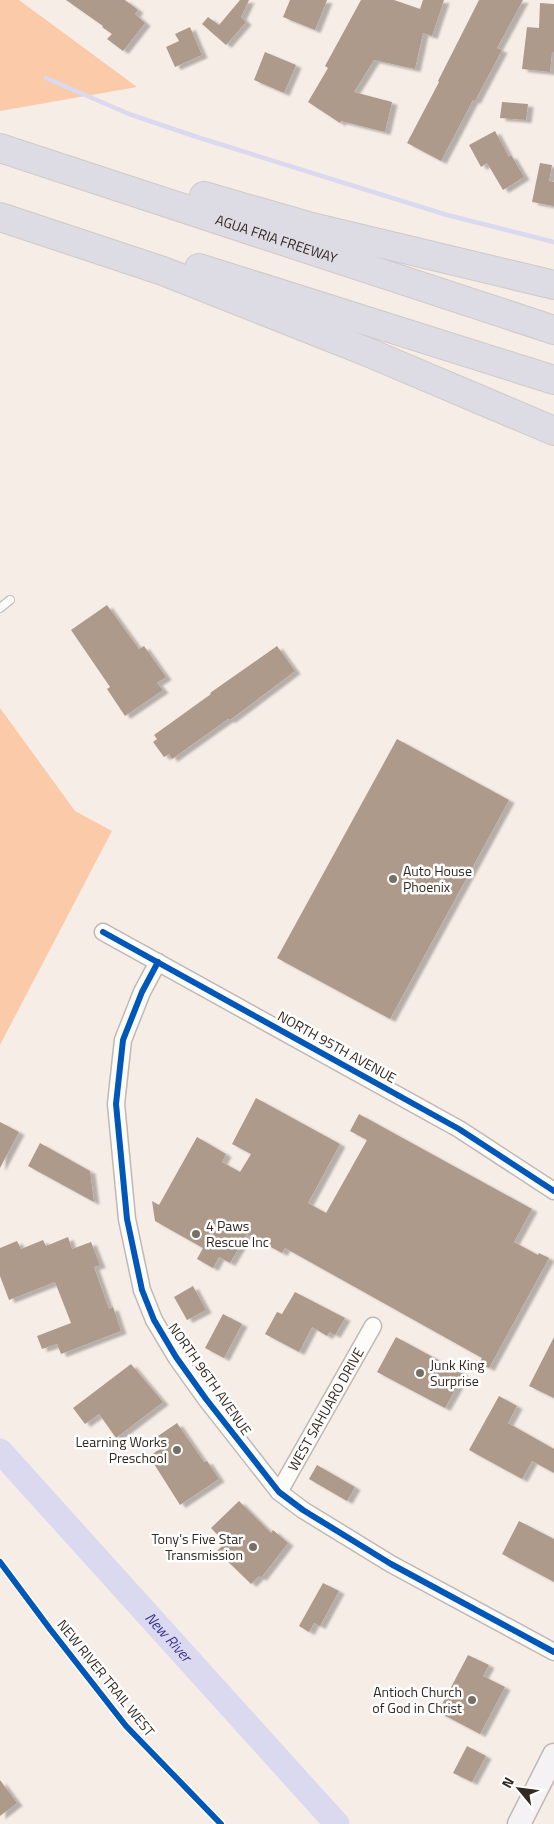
<svg xmlns="http://www.w3.org/2000/svg" width="554" height="1824" font-family="'Titillium Web',sans-serif">
	<style>
		.green { fill: #fbcaa9 }
		.lines { fill: none; stroke-linecap: round; stroke-linejoin: round }
		.stream { stroke: #dad9ef; stroke-width: 4.5 }
		.river { stroke: #dad9ef; stroke-width: 25 }
		.building { fill: #ad9a8b; filter: url(#shadow) }
		.service-casing { stroke: #c1b8b2; stroke-width: 10 }
		.minor-casing { stroke: #c1b8b2; stroke-width: 19 }
		.secondary-casing { stroke: #c1b8b2; stroke-width: 25 }
		.motorway-casing { stroke: #cfcac6; stroke-width: 30 }
		.path { stroke: #dedbd9; stroke-width: 2.5; stroke-dasharray: 2.5 2.5; stroke-linecap: butt }
		.service { stroke: #fefcfb; stroke-width: 8 }
		.minor { stroke: #fefcfb; stroke-width: 16 }
		.secondary { stroke: #f4f2f5; stroke-width: 22 }
		.motorway { stroke: #dddbe4; stroke-width: 28 }
		.cycleway-casing { stroke: #fff; stroke-width: 9 }
		.cycleway { stroke: #0057b8; stroke-width: 6 }
		.poi-dot { fill: #786e66; stroke: #fff; stroke-width: 2 }
		.labels { text-anchor: middle; stroke-width: 5; stroke-linejoin: round; paint-order: stroke }
		.street-label { font-size: 14px; fill: #342921; stroke: #fff }
		.poi-label { font-size: 14px; fill: #342921; stroke: #fff; text-anchor: start }
		.water-label { font-size: 15px; font-style: italic; fill: #3d3494; stroke: #fff }
	</style>
	<defs>
		<filter id="shadow"><feDropShadow dx="5.5" dy="3" stdDeviation="1" flood-color="#0004"/></filter>
	</defs>
	<rect width="100%" height="100%" fill="#f7ede7"/>
	<path class="green" d="M0 0H19L137 87 0 111Z
		M0 708 75 811 112 831 0 1045Z"/>
	<g class="lines">
		<path class="stream" d="M46 78 129 114 197 137 447 215 554 242"/>
		<path class="river" id="s1" d="M0 1451 337 1824"/>
	</g>
	<path class="building" d="M66 0H125L138 10 135 14 145 23 123 51 107 39 112 34 102 27 103 26Z
		M240 0H249L241 17 246 22 226 45 202 24 208 17 219 25Z
		M290 0H327L315 30 283 17Z
		M361 0H394L420 9 423 0H444L432 36 423 33 415 69 374 60 354 92 392 102 385 132 341 121 340 123 308 102 328 68 325 66Z
		M479 0H523L497 48 502 50 475 101 473 100 441 161 407 143 439 82 438 81Z
		M540 3 554 4V52H552L550 72 522 69 527 27 539 28Z
		M190 27 202 55 175 67 166 47 179 41 175 34Z
		M265 52 296 65 284 93 254 80Z
		M502 102 528 104 526 120 500 118Z
		M495 131 509 157 511 155 524 177 503 190 487 163 481 167 469 145Z
		M540 163 552 165 549 181 554 182V206L532 202Z
		M107 605 139 649 144 646 166 677 157 683 163 690 125 716 107 689 110 687 71 630Z
		M277 646 295 671 230 720 228 719 172 759 169 754 164 757 153 742 157 739 154 735 211 694 210 693Z
		M397 739 509 800 390 1019 277 958Z
		M256 1098 340 1144 308 1203 326 1213 367 1140 350 1131 359 1114 532 1209 514 1242 538 1255 539 1253 549 1258 489 1368 479 1363 482 1358 285 1248 282 1253 247 1234 230 1263 219 1257 213 1268 197 1259 203 1248 155 1221 152 1201 159 1205 197 1137 226 1154 222 1162 240 1172 251 1154 232 1144Z
		M0 1122 19 1132 0 1168Z
		M40 1143 90 1171 94 1202 28 1166Z
		M68 1237 72 1249 91 1242 100 1265 94 1267 109 1309 113 1307 121 1331 61 1354 57 1344 42 1349 37 1336 71 1323 55 1282 9 1300 0 1276V1248L17 1241 21 1249 43 1240 46 1246Z
		M193 1286 206 1310 187 1320 174 1297Z
		M295 1292 345 1318 335 1335 330 1332 327 1336 312 1327 299 1352 265 1334 277 1312 282 1314Z
		M223 1314 242 1324 224 1358 205 1348Z
		M396 1337 464 1374 445 1408 377 1372Z
		M554 1337V1398L529 1386Z
		M131 1364 163 1402 116 1438 99 1414 85 1424 73 1408Z
		M499 1396 517 1406 508 1423 554 1449V1473L532 1461 522 1479 469 1450Z
		M177 1423 204 1462 207 1461 219 1479 180 1505 149 1456 165 1446 158 1436Z
		M317 1465 355 1487 347 1501 309 1479Z
		M239 1501 271 1533 273 1530 288 1543 261 1578 259 1576 251 1584 217 1551 225 1543 211 1528Z
		M519 1521 554 1539V1582L502 1554Z
		M323 1583 339 1591 320 1626 314 1623 309 1632 299 1626Z
		M468 1655 489 1665 483 1676 505 1687 480 1734 438 1712Z
		M467 1746 486 1756 472 1782 453 1773Z
		M0 1780 17 1803 0 1816Z"/>
	<g class="lines">
		<defs>
			<path id="service" d="M0 608 10 600"/>
			<g id="minor">
				<path d="M103 932 459 1129 554 1191"/>
				<path d="M158 962 142 992 123 1040 116 1104 127 1219 142 1290 154 1320 176 1357 206 1399 279 1492 303 1510 391 1564 554 1652"/>
				<path id="s2" d="M279 1492 373 1326"/>
			</g>
			<path id="secondary" d="M519 1824 554 1755"/>
			<g id="motorway">
				<path id="s3" d="M0 148 554 330"/>
				<path d="M204 196 308 226 554 285"/>
				<path d="M0 217 163 271 365 351 554 431"/>
				<path d="M199 268 554 380"/>
			</g>
		</defs>
		<use href="#service" class="service-casing"/>
		<use href="#minor" class="minor-casing"/>
		<use href="#secondary" class="secondary-casing"/>
		<use href="#motorway" class="motorway-casing"/>
		<path class="path" d="M0 1562 50 1629 126 1726 221 1824"/>
		<use href="#service" class="service"/>
		<use href="#minor" class="minor"/>
		<use href="#secondary" class="secondary"/>
		<use href="#motorway" class="motorway"/>
		<defs>
			<path id="cycleway" d="M103 932 459 1129 554 1191
				M158 962 142 992 123 1040 116 1104 127 1219 142 1290 154 1320 176 1357 206 1399 279 1492 303 1510 391 1564 554 1652
				M0 1562 50 1629 126 1726 221 1824"/>
		</defs>
		<use href="#cycleway" class="cycleway-casing"/>
		<use href="#cycleway" class="cycleway"/>
	</g>
	<g class="poi-dot">
		<circle cx="393" cy="879" r="5"/>
		<circle cx="196" cy="1234" r="5"/>
		<circle cx="420" cy="1373" r="5"/>
		<circle cx="177" cy="1450" r="5"/>
		<circle cx="253" cy="1547" r="5"/>
		<circle cx="472" cy="1700" r="5"/>
	</g>
	<g class="labels">
		<g class="street-label">
			<text dy="5" stroke="none"><textPath href="#s3" startOffset="291">AGUA FRIA FREEWAY</textPath></text>
			<text transform="translate(337 1047) rotate(29)" y="5">NORTH 95TH AVENUE</text>
			<text transform="translate(210 1379) rotate(55)" y="5">NORTH 96TH AVENUE</text>
			<text dy="5" stroke="none"><textPath href="#s2" startOffset="95">WEST SAHUARO DRIVE</textPath></text>
			<text transform="translate(106 1678) rotate(51)" y="5">NEW RIVER TRAIL WEST</text>
		</g>
		<g class="poi-label">
			<text x="403" y="876">Auto House<tspan x="403" dy="16">Phoenix</tspan></text>
			<text x="206" y="1231">4 Paws<tspan x="206" dy="16">Rescue Inc</tspan></text>
			<text x="430" y="1370">Junk King<tspan x="430" dy="16">Surprise</tspan></text>
			<text x="167" y="1447" text-anchor="end">Learning Works<tspan x="167" dy="16">Preschool</tspan></text>
			<text x="243" y="1544" text-anchor="end">Tony's Five Star<tspan x="243" dy="16">Transmission</tspan></text>
			<text x="462" y="1697" text-anchor="end">Antioch Church<tspan x="462" dy="16">of God in Christ</tspan></text>
		</g>
		<g class="water-label">
			<text dy="5" stroke="none"><textPath href="#s1" startOffset="251">New River</textPath></text>
		</g>
	</g>
	<g transform="translate(519 1789) rotate(299)" stroke="#ffffff" stroke-width="4" paint-order="stroke">
	<path d="M0-4L9 19L0 12L-9 19Z" fill="#342921"/>
	<text y="-8" font-size="14" font-weight="bold" text-anchor="middle" fill="#342921">N</text>
	</g>
</svg>
